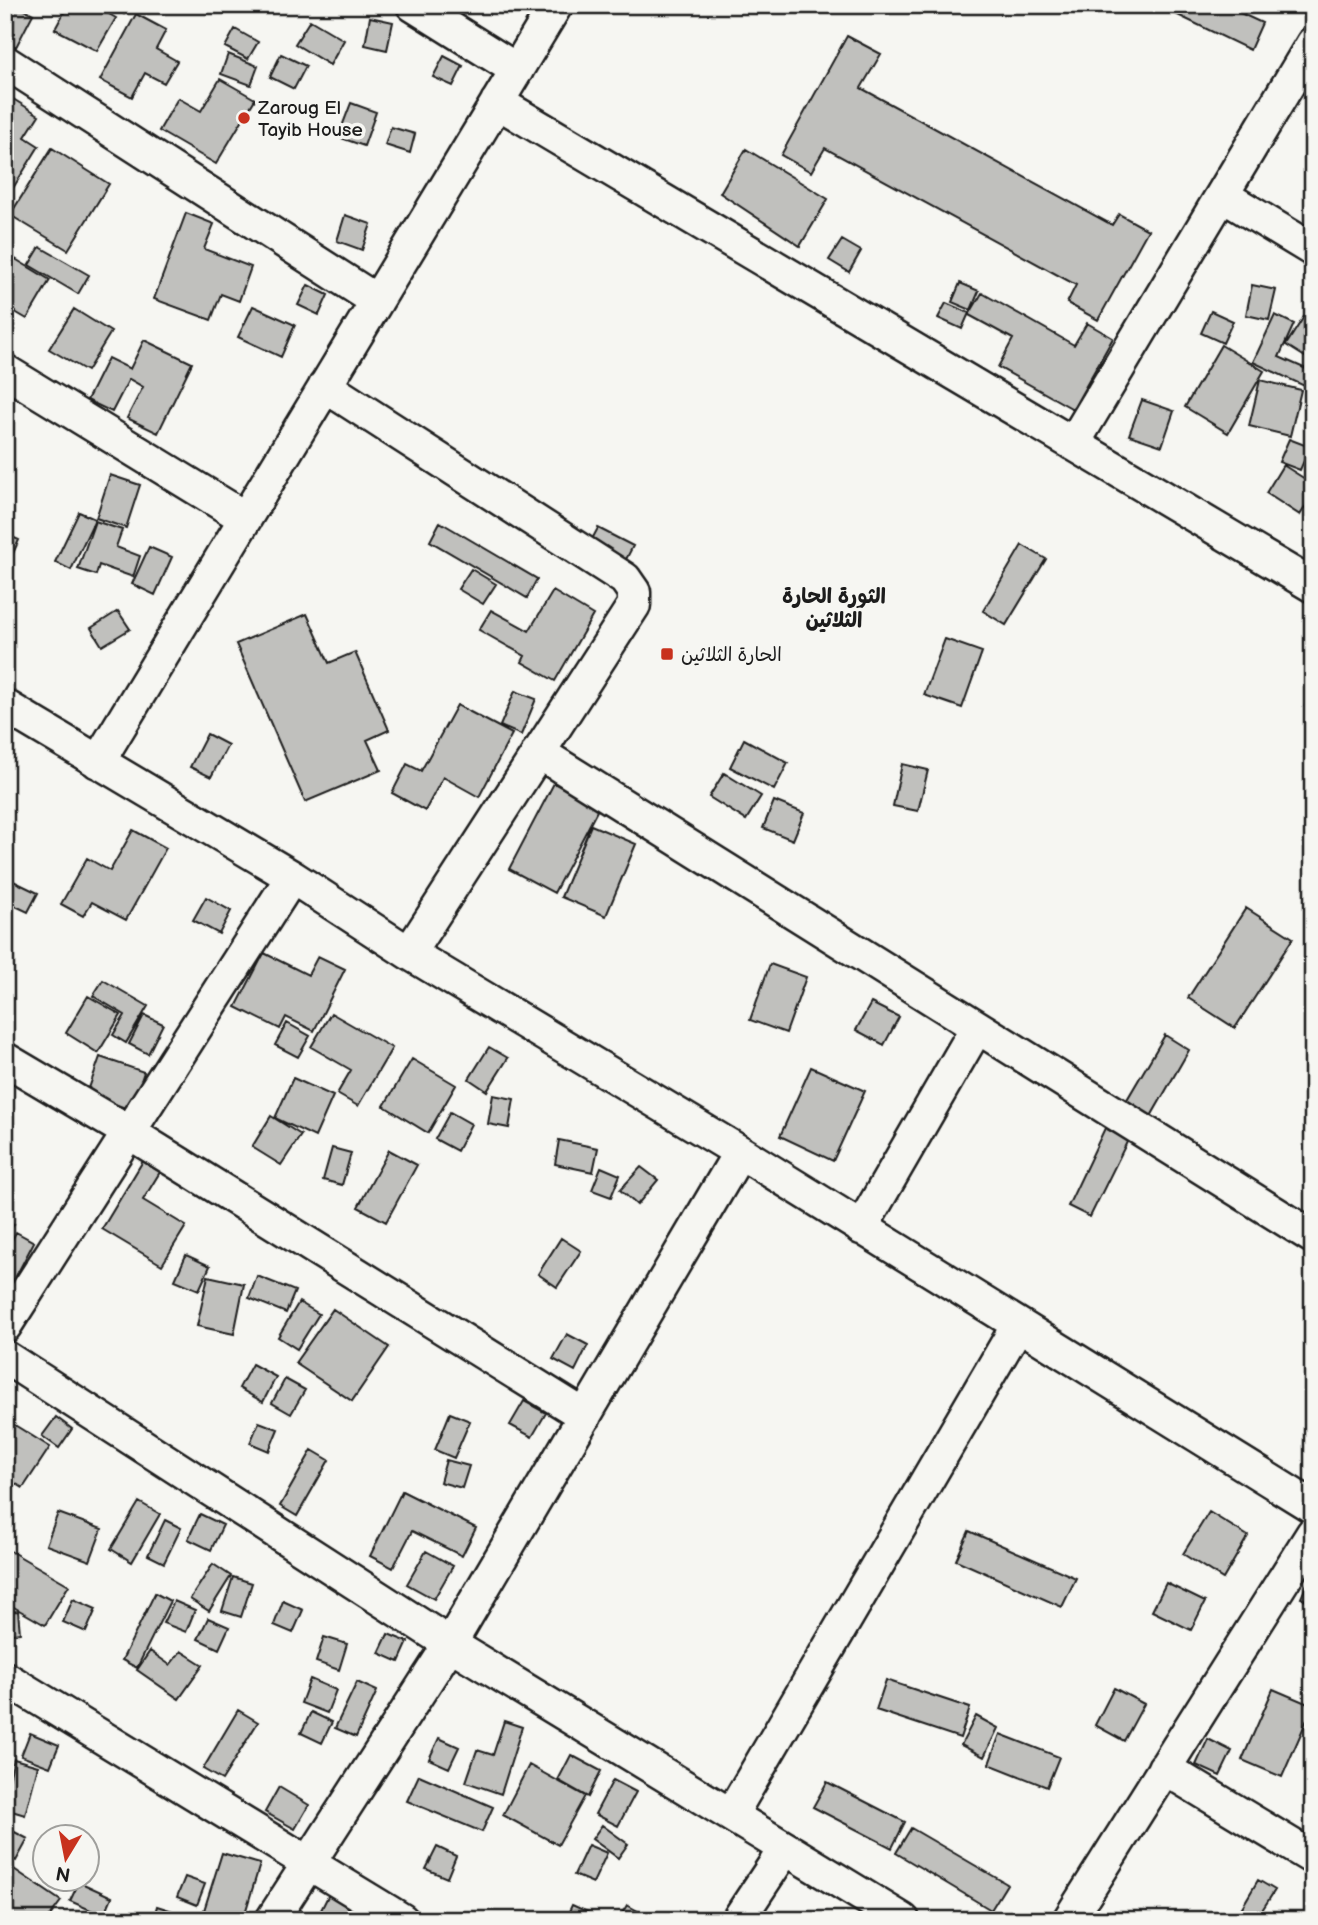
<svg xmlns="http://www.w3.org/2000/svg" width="1318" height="1925" font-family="'Balsamiq Sans','Playpen Sans Arabic',sans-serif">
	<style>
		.building { fill: #c0c0bd; stroke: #1c1c1c; stroke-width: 2 }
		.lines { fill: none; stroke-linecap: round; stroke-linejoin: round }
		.minor-casing { stroke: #1c1c1c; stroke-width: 37 }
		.minor { stroke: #f6f6f2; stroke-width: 32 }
		.poi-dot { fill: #c8321e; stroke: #f6f6f2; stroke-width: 2.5 }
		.labels { text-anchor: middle; stroke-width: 7; stroke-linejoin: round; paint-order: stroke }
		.poi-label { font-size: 19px; fill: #1c1c1c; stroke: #f6f6f2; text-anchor: start }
		.neighbourhood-label { font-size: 21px; font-weight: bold; fill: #1c1c1c; stroke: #f6f6f2 }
	</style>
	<rect width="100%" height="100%" fill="#f6f6f2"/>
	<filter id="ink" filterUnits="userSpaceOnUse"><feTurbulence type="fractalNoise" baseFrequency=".0143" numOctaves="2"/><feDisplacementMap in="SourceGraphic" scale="14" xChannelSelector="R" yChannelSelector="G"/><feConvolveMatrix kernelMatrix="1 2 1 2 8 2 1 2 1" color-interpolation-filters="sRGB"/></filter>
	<g filter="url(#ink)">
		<path class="building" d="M16 5 33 14 16 47 5 41V23Z
			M68 5H93L116 18 97 51 55 29Z
			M111 5H130L124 14Z
			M1157 5H1223L1262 23 1250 50Z
			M136 14 166 30 156 49 177 61 164 83 145 73 132 97 100 80Z
			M370 17 393 22 387 50 365 45Z
			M310 20 344 40 330 65 295 44Z
			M235 29 258 42 248 59 225 47Z
			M847 36 881 54 861 88 1112 225 1119 214 1148 230 1098 320 1067 303 1076 285 825 148 811 172 781 155Z
			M228 54 258 66 251 85 221 74Z
			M281 54 306 66 294 89 270 77Z
			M444 56 463 66 453 86 433 77Z
			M220 79 255 99 216 164 159 131 178 98 201 111Z
			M5 94 39 115 25 137 39 146 5 201Z
			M351 103 376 112 364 146 338 137Z
			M391 127 415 134 410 153 385 145Z
			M52 148 109 184 68 250 10 215Z
			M746 149 828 199 800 246 720 193Z
			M186 213 214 224 204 249 251 267 239 301 221 294 211 320 154 299Z
			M345 215 371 224 362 250 337 241Z
			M842 240 861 251 849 272 829 260Z
			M40 247 89 275 78 294 29 265Z
			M7 254 50 280 27 319 5 306Z
			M960 283 979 291 971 310 952 302Z
			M308 285 328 295 319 315 298 305Z
			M1252 285 1276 290 1269 320 1246 315Z
			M982 293 1074 345 1087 323 1113 338 1073 409 998 367 1013 339 969 315Z
			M946 303 969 313 962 329 938 318Z
			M1312 304 1313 305V362L1286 345Z
			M253 306 295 325 281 357 238 337Z
			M74 309 111 332 87 371 49 349Z
			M1211 311 1233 321 1223 343 1201 333Z
			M1275 315 1294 324 1279 357 1313 372V390L1253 362Z
			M144 340 192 363 158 433 127 418 143 387 129 379 112 412 87 400 108 358 130 369Z
			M1221 345 1264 371 1228 433 1185 407Z
			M1260 380 1301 390 1290 436 1249 426Z
			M1142 400 1174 411 1162 446 1129 435Z
			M1313 406V422L1306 419Z
			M1289 439 1310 447 1300 470 1279 462Z
			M1283 465 1313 484V495L1300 515 1266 493Z
			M110 475 140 485 126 528 96 518Z
			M79 512 95 519 71 570 55 562Z
			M95 521 122 530 116 547 140 556 133 577 99 565 96 575 78 569Z
			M440 522 537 579 527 598 430 541Z
			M598 528 633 546 620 571 585 552Z
			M5 534 19 540 10 560 5 558Z
			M1022 545 1046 559 1006 625 983 611Z
			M149 547 172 557 155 595 132 584Z
			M471 569 496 584 483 604 458 589Z
			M553 591 593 615 555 681 522 662 525 656 479 630 491 610 529 631Z
			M118 611 130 629 102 646 91 628Z
			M307 614 329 663 355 652 389 730 367 740 381 770 305 802 236 644Z
			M945 639 982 652 962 708 924 695Z
			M1313 685V708L1305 706Z
			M515 691 536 699 521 735 500 726Z
			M457 705 512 734 479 797 443 777 425 811 392 793 407 764 421 771Z
			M207 734 228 745 211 777 190 767Z
			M744 739 788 763 774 790 730 767Z
			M902 764 928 770 918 811 893 806Z
			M724 773 761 796 746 820 709 797Z
			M554 783 599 807 554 893 509 869Z
			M774 801 804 813 793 840 763 828Z
			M591 825 636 844 606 916 561 897Z
			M133 830 166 848 126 920 92 902 83 916 61 904 87 858 110 871Z
			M5 877 38 893 28 912 5 901Z
			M206 897 231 911 219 934 193 920Z
			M1246 908 1293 938 1235 1028 1188 998Z
			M264 953 308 975 318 956 345 969 314 1031 286 1017 280 1029 236 1007Z
			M770 964 806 977 786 1033 750 1020Z
			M103 980 148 1006 126 1043 113 1035 125 1015 93 996Z
			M88 996 121 1015 98 1053 66 1033Z
			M871 1003 899 1017 884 1045 856 1030Z
			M331 1013 392 1048 358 1106 337 1094 351 1070 311 1047Z
			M144 1015 163 1024 148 1054 129 1044Z
			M287 1023 310 1036 298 1057 275 1045Z
			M1165 1035 1189 1050 1150 1118 1125 1103Z
			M489 1047 508 1058 487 1091 469 1079Z
			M100 1057 144 1072 131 1110 87 1094Z
			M412 1059 456 1085 428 1133 384 1106Z
			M811 1067 865 1091 833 1161 780 1136Z
			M293 1078 333 1096 315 1137 275 1118Z
			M493 1095 514 1099 509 1128 488 1124Z
			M450 1112 471 1124 457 1151 435 1139Z
			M271 1116 301 1135 281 1165 252 1147Z
			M1105 1128 1128 1140 1090 1217 1068 1206Z
			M559 1140 598 1148 593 1172 555 1164Z
			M332 1148 351 1153 342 1185 323 1180Z
			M389 1150 417 1165 386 1222 358 1207Z
			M143 1161 160 1172 143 1200 186 1226 162 1265 102 1229Z
			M601 1167 620 1175 611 1197 592 1190Z
			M641 1167 658 1180 637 1205 620 1190Z
			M5 1220 14 1224 5 1240Z
			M16 1232 34 1242 5 1297V1253Z
			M561 1238 581 1251 557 1287 538 1274Z
			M186 1255 210 1266 199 1290 175 1280Z
			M208 1276 244 1284 234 1334 197 1326Z
			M257 1276 295 1291 286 1313 249 1298Z
			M299 1302 319 1314 297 1349 278 1337Z
			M333 1309 389 1347 352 1401 295 1363Z
			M567 1334 588 1345 575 1371 553 1359Z
			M252 1364 276 1377 263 1402 239 1388Z
			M285 1379 305 1390 291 1414 272 1403Z
			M524 1401 546 1413 532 1437 510 1425Z
			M450 1413 470 1421 454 1458 435 1450Z
			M56 1417 72 1429 59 1448 42 1436Z
			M5 1419 50 1447 23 1488 5 1477Z
			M259 1422 278 1429 269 1451 250 1443Z
			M312 1450 329 1460 297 1516 280 1506Z
			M446 1460 469 1466 462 1488 440 1482Z
			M402 1491 476 1528 462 1556 412 1531 393 1568 370 1556Z
			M139 1502 160 1514 132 1562 111 1549Z
			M1209 1512 1248 1536 1223 1579 1183 1554Z
			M58 1513 102 1529 90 1561 46 1545Z
			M200 1514 223 1525 211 1550 188 1539Z
			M165 1520 181 1528 164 1563 148 1555Z
			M969 1531 1076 1578 1062 1607 956 1560Z
			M5 1548 69 1585 45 1625 5 1602Z
			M426 1551 453 1566 434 1599 407 1584Z
			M213 1564 231 1576 209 1611 190 1599Z
			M1311 1574 1313 1575V1603L1301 1598Z
			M233 1577 252 1583 241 1617 222 1611Z
			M1166 1583 1205 1602 1191 1630 1152 1611Z
			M155 1593 170 1601 137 1668 122 1660Z
			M73 1599 96 1609 86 1632 63 1622Z
			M174 1601 195 1610 186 1632 163 1623Z
			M283 1601 303 1610 293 1633 274 1625Z
			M18 1611 20 1633 5 1635V1612Z
			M208 1618 229 1627 219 1649 198 1639Z
			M388 1634 408 1642 399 1662 379 1653Z
			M324 1637 347 1644 339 1670 316 1662Z
			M150 1651 170 1665 181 1651 203 1665 179 1699 137 1670Z
			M310 1679 336 1690 327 1713 301 1703Z
			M886 1680 970 1708 960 1738 876 1710Z
			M357 1682 377 1691 356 1737 335 1728Z
			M1114 1688 1144 1704 1124 1741 1095 1725Z
			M1273 1689 1313 1706 1282 1777 1242 1760Z
			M238 1710 258 1722 222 1780 203 1769Z
			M311 1712 332 1722 322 1743 301 1733Z
			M976 1716 998 1728 984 1757 961 1745Z
			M504 1721 522 1727 501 1794 466 1782 477 1750 493 1755Z
			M30 1733 59 1745 50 1767 21 1756Z
			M1000 1734 1059 1757 1047 1787 989 1764Z
			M439 1738 459 1747 449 1768 429 1759Z
			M1208 1739 1232 1751 1220 1776 1196 1765Z
			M571 1755 601 1771 588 1797 558 1780Z
			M14 1759 38 1766 25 1815 5 1809V1779L9 1780Z
			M529 1765 585 1796 558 1845 503 1815Z
			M419 1775 493 1807 482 1832 407 1801Z
			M613 1780 636 1792 618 1826 595 1814Z
			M827 1782 905 1822 892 1848 813 1807Z
			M279 1787 309 1805 295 1829 265 1812Z
			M602 1825 628 1844 618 1858 592 1839Z
			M5 1827 28 1839 16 1861 5 1855Z
			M911 1828 1007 1884 991 1910 896 1853Z
			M588 1845 607 1853 593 1883 574 1875Z
			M437 1847 456 1856 447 1878 426 1869Z
			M222 1853 260 1864 243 1920H201Z
			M5 1863 61 1901 47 1920H20L5 1910Z
			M185 1877 205 1884 197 1905 177 1897Z
			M1258 1880 1275 1890 1257 1918 1241 1909Z
			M79 1882 112 1897 104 1916 70 1901Z
			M329 1894 366 1912 362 1920H316Z
			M572 1905 603 1919 602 1920H565Z
			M627 1905 645 1915 642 1920H618Z
			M157 1906 201 1920H153Z"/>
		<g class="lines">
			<defs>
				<path id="minor" d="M413 5 517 70
					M5 62 377 301
					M497 102 1313 586
					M1222 195 1313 250
					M5 371 245 518
					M325 386 625 579 634 592V605L409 953
					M1073 444 1313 43
					M5 706 292 877 409 953 740 1152 1313 1507
					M538 752 1313 1237
					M98 762 556 5
					M5 1059 130 1133 585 1416
					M861 1228 976 1029
					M5 1326 292 877
					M5 1357 450 1644 903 1920
					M5 1678 402 1920
					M1164 1768 1313 1858
					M731 1815 1018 1325
					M272 1920 450 1644 740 1152
					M738 1920 785 1849
					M1069 1920 1313 1533"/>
			</defs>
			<use href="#minor" class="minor-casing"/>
			<use href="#minor" class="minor"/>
		</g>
	</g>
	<g class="poi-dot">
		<circle cx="244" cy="118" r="7"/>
		<rect x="660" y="647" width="14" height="14" rx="3.5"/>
	</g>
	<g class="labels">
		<g class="poi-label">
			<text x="258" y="114">Zaroug El<tspan x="258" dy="22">Tayib House</tspan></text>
			<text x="681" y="661">الحارة الثلاثين</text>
		</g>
		<g class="neighbourhood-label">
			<text x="834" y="603">الثورة الحارة<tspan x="834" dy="24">الثلاثين</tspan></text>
		</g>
	</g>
	<rect width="1318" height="1925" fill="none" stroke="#f6f6f2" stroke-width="28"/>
	<rect x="14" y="14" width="1290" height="1897" fill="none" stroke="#1c1c1c" stroke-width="2.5" filter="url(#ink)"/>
	<g transform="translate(66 1858) rotate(190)"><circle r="33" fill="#f6f6f2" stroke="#9f9f9c" stroke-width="2"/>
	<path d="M0-5L12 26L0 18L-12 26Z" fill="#c8321e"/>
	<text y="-10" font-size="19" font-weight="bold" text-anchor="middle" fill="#1c1c1c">N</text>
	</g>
</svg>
